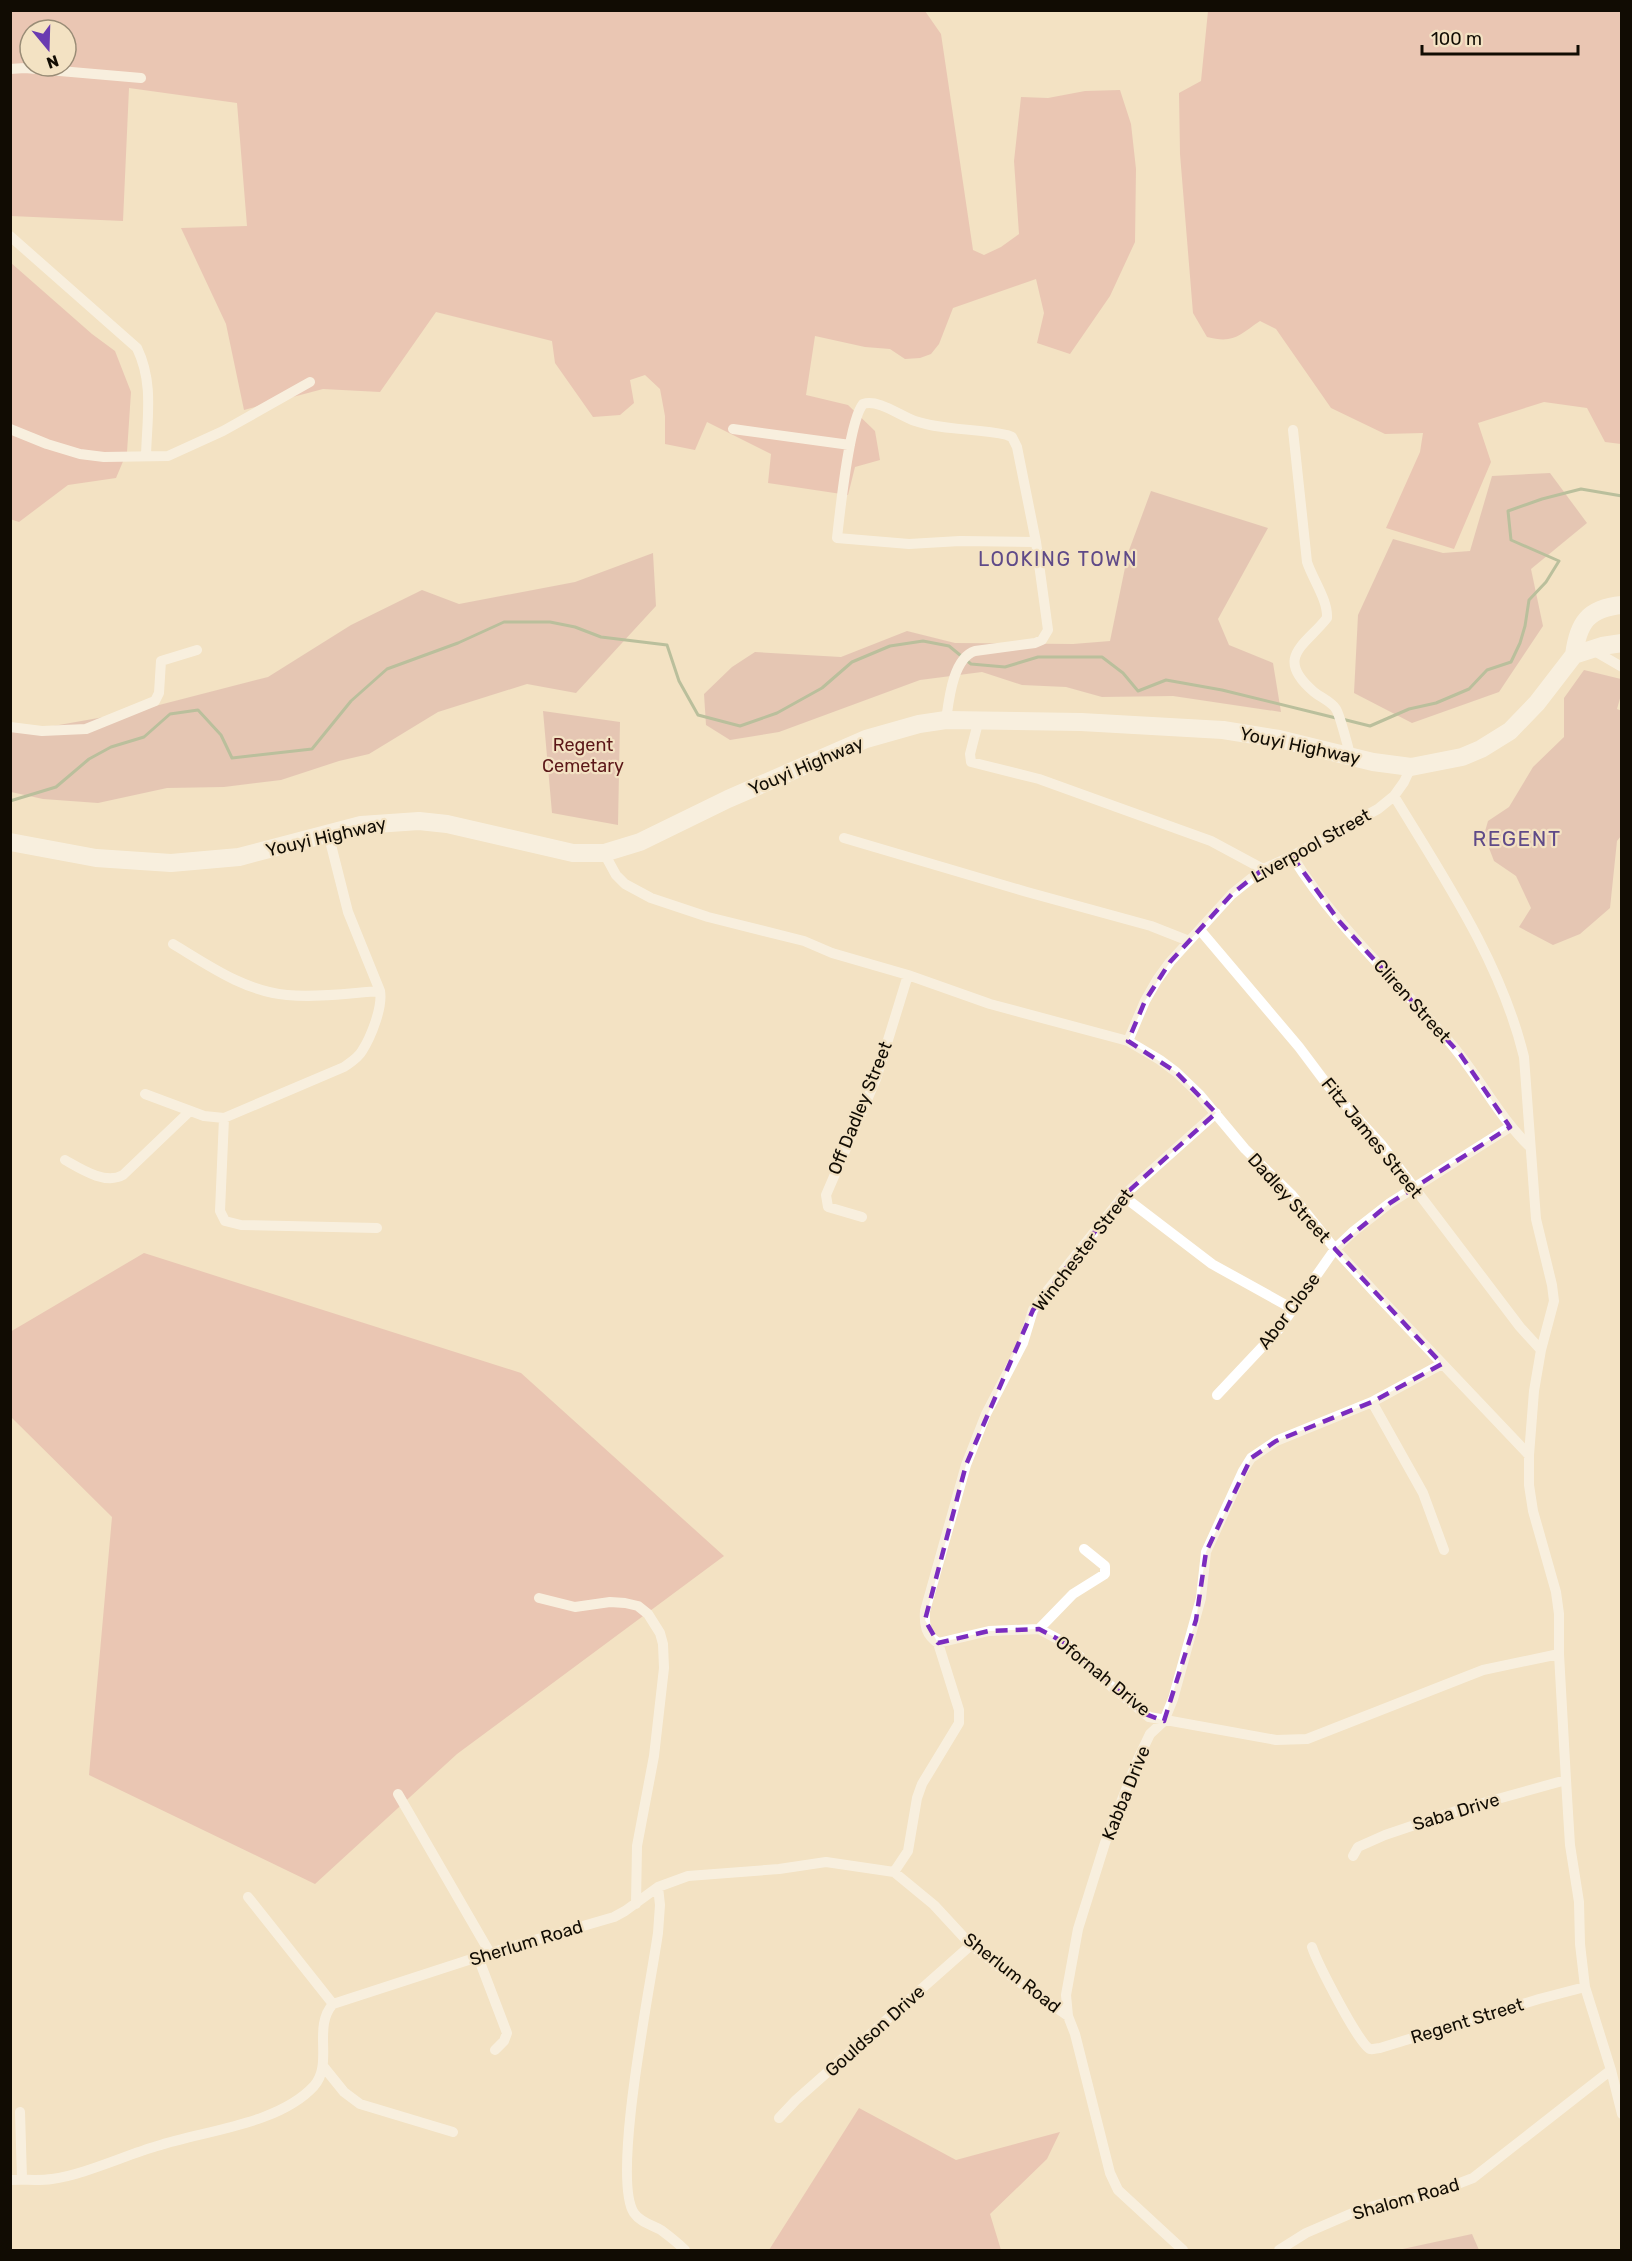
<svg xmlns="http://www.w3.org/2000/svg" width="1632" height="2261" font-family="Rubik,sans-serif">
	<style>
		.green { fill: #d5a5a1 }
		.forest { fill: #dfa5a0; fill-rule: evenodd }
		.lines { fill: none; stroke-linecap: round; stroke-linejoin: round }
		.stream { stroke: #75966d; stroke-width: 3 }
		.minor { stroke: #fff; stroke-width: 10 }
		.primary { stroke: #fff; stroke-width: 18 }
		.marked { fill: none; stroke: #7b2cbf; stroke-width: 4.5; stroke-dasharray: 12 8; stroke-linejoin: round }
		.labels { text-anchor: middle; stroke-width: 4.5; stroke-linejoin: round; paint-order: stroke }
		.park-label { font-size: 18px; fill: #5b1718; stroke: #f3e2c3 }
		.street-label { font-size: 18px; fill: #110c03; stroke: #f3e2c3 }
		.neighbourhood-label { font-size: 20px; letter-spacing: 1.5px; fill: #5f4a88; stroke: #f3e2c3 }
		.quarter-label { font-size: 21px; letter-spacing: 1.5px; fill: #5f4a88; stroke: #f3e2c3 }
	</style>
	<rect width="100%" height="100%" fill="#f3e2c3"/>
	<path class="green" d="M1550 473 1587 523 1531 569 1543 626 1499 692 1412 723 1354 693 1358 615 1393 539 1443 553 1470 551 1492 476Z
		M1151 491 1268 528 1218 619 1229 645 1273 663 1281 712 1173 696 1102 697 1066 687 1022 685 982 672 920 680 779 732 730 740 706 725 704 694 732 667 755 652 841 657 907 631 955 643 1073 644 1110 641 1128 553Z
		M653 553 656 606 576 693 527 684 438 712 369 754 339 761 281 780 224 787 167 788 98 803 43 799 11 792V731L42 728 132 712 268 677 351 625 422 590 459 604 575 582Z
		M1584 670 1621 679V695L1617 709 1622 711 1621 836 1617 841 1610 908 1580 934 1553 945 1519 927 1531 908 1516 876 1494 861 1484 835 1488 821 1509 807 1533 767 1564 737V698Z
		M543 711 620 722 618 825 552 813Z
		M1472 2234 1479 2250H1398Z"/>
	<path class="forest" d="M11 10 925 11 941 34 973 250 984 255 1001 247 1019 234 1014 161 1021 97 1048 98 1085 91 1120 90 1131 124 1136 169 1135 242 1110 296 1070 354 1037 343 1044 313 1036 279 953 308 939 344 931 354 920 358 905 359 890 349 865 347 815 336 806 395 848 405 875 431 880 460 855 467 848 495 768 483 771 454 707 422 695 450 665 444V416L660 389 645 375 630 380 634 403 620 415 593 417 555 363 552 341 436 312 380 392 323 389 244 410 226 324 181 228 247 226 237 103 129 88 123 221 11 216ZM30 30H66V66H30Z
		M1208 11H1621V444L1605 442 1587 408 1544 402 1478 423 1491 462 1454 549 1386 528 1420 452 1423 433 1385 434 1331 408 1276 329 1260 321C1239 335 1234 344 1207 337L1193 313 1180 154 1179 93 1201 81Z
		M10 262 92 334 115 351 131 392 127 452 116 478 68 485 19 522 10 519Z
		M144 1253 521 1373 724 1556 457 1754 315 1884 89 1775 112 1517 11 1417 10 1332Z
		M859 2108 956 2160 1060 2132 1047 2159 990 2214 1001 2250H769Z"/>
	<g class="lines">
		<path class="stream" d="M1342 719 1370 726 1409 709 1436 703 1469 689 1487 670 1511 662 1520 643 1525 626 1529 600 1546 582 1559 561 1511 540 1508 511 1542 499 1581 489 1622 496
			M10 801 56 787 89 759 111 747 144 737 170 714 198 710 221 735 232 758 312 749 351 701 387 669 458 643 504 622H550L575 627 601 637 667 645 679 681 698 715 740 726 777 713 822 688 852 662 890 646 923 641 949 646 971 664 1005 667 1038 657H1102L1123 673 1138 691 1166 680 1222 690 1336 718"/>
		<path class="minor" d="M10 69 25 68 141 78
			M10 236 137 348C154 383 147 418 146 456
			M10 429 47 444 80 454 104 457 168 456 223 431 310 382
			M733 429 850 445
			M1293 430 1307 562C1313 580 1328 600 1327 618 1306 645 1273 657 1314 692 1320 697 1332 702 1336 709 1340 715 1348 747 1351 758
			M1591 649 1622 667
			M979 719 970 754 971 762 1039 779 1211 841 1263 869
			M946 720C949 699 953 658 975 651L1035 643 1042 640 1048 630 1036 542 1017 447 1012 437 1007 435C977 428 945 431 915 421 900 416 879 399 863 404 849 421 840 512 837 538L909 544 960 541 1036 542
			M10 727 42 731 86 729 155 701 159 693 161 661 197 650
			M1394 796C1444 878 1501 962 1524 1057L1536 1219 1552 1285 1554 1301 1541 1350 1534 1391 1529 1455V1485L1533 1511 1556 1592 1559 1614V1654L1566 1780 1570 1845 1579 1902 1580 1944 1585 1987 1611 2070 1622 2114
			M844 838 1027 892 1151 926 1189 941
			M604 853 616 875 625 884 651 898 708 917 804 941 832 953 908 975 990 1004 1128 1041 1160 1060 1176 1072 1199 1094 1245 1149 1292 1195 1335 1249 1379 1297 1529 1455
			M1292 856C1336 927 1399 982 1452 1045 1480 1078 1499 1117 1530 1147
			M1200 930 1299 1047 1329 1087 1381 1144 1520 1327 1541 1350
			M173 944C208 965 244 991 287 995 318 998 350 993 380 991
			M1128 1041 1145 1001 1157 980 1170 962 1232 894 1263 869 1292 856 1378 809 1394 796 1404 782 1411 767
			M145 1094 204 1116 224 1118 344 1067C351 1062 358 1058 362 1051 371 1037 383 1007 380 991L348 912 328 833
			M224 1118 220 1211 225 1221 241 1225 377 1228
			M65 1160C81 1169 105 1185 123 1175L190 1111
			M1123 1196 1212 1264 1293 1309
			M862 1217 828 1207 826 1195 876 1079 908 975
			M1217 1395 1279 1329 1335 1249 1354 1231 1390 1203 1510 1127
			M1372 1402 1423 1493 1444 1550
			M539 1598 575 1607 610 1602 625 1603 638 1606 648 1614 660 1633 663 1644 664 1668 654 1756 637 1846 636 1904
			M1039 1629 1073 1594 1105 1574V1566L1084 1549
			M938 1643 989 1631 1039 1629 1067 1644 1101 1678 1149 1717 1276 1740 1307 1739 1483 1670 1559 1654
			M398 1794 490 1953
			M1353 1856 1358 1847 1385 1835 1465 1808 1566 1780
			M894 1872 908 1851 917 1798 922 1784 959 1723V1710L938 1643C926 1635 924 1625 925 1611L966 1465 986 1414 1023 1343 1033 1310 1039 1301 1123 1196 1216 1113
			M658 1887 660 1905 658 1933C651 1983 611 2179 634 2213 640 2222 652 2225 661 2230 669 2236 678 2243 685 2250
			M248 1897 333 2004
			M1312 1947C1317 1962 1359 2045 1370 2049 1373 2050 1376 2048 1380 2048L1539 1999 1585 1987
			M478 1957 507 2033 504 2041 495 2050
			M323 2066 344 2092 360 2104 453 2132
			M20 2112 22 2179
			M779 2118 796 2100 971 1945
			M10 2180C24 2179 38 2181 52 2179 83 2175 126 2155 157 2146 205 2130 278 2125 314 2086 334 2063 312 2027 333 2004L490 1953 614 1917 625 1911 658 1887 688 1876 779 1869 826 1862 894 1872 934 1905 971 1945 1016 1980 1068 2016
			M1183 2250 1118 2190 1110 2173 1075 2034 1068 2016 1066 1995 1078 1929 1105 1843 1138 1759 1150 1734 1164 1721 1173 1699 1201 1598 1206 1552 1243 1471 1251 1458 1276 1441 1372 1402 1442 1364
			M1279 2250 1306 2233 1357 2211 1384 2203 1426 2196 1473 2178 1611 2070"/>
		<path class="primary" d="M1574 655C1578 623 1588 608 1622 605
			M1574 655 1602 646 1622 643
			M10 842 96 858 171 863 239 857 361 825 419 821 447 824 573 853H604L640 842 728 799 866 739 919 724 946 720 1081 722 1223 730 1279 739 1373 762 1411 767 1462 757 1481 749 1510 731 1537 703 1574 655"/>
	</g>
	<path d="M0 0H1632V2261H0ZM1292 856 1339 921 1460 1054 1510 1127 1390 1203 1335 1249 1442 1364 1372 1402 1276 1441 1251 1458 1206 1552 1196 1620 1164 1721 1143 1713 1067 1644 1039 1629 989 1631 938 1643 925 1620 966 1465 1033 1310 1123 1196 1216 1113 1176 1072 1128 1041 1145 1001 1170 962 1232 894 1263 869Z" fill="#f3e2c3" fill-opacity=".55" fill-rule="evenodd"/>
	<path class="marked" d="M1292 856 1339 921 1460 1054 1510 1127 1390 1203 1335 1249 1442 1364 1372 1402 1276 1441 1251 1458 1206 1552 1196 1620 1164 1721 1143 1713 1067 1644 1039 1629 989 1631 938 1643 925 1620 966 1465 1033 1310 1123 1196 1216 1113 1176 1072 1128 1041 1145 1001 1170 962 1232 894 1263 869Z"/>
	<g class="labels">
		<g class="park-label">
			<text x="583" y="751">Regent<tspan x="583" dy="21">Cemetary</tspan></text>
		</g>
		<g class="street-label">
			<text transform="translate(1300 746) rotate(12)" y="6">Youyi Highway</text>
			<text transform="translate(806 766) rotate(-23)" y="6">Youyi Highway</text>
			<text transform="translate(326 837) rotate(-13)" y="6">Youyi Highway</text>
			<text transform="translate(1311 846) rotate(-29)" y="6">Liverpool Street</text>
			<text transform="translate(1412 1001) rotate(48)" y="6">Cliren Street</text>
			<text transform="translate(860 1108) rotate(-68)" y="6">Off Dadley Street</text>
			<text transform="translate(1372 1138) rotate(51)" y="6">Fitz James Street</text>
			<text transform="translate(1289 1198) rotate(48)" y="6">Dadley Street</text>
			<text transform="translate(1083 1250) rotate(-52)" y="6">Winchester Street</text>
			<text transform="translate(1289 1311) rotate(-53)" y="6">Abor Close</text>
			<text transform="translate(1103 1676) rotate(39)" y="6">Ofornah Drive</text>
			<text transform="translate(1126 1793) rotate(-68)" y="6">Kabba Drive</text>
			<text transform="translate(1456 1812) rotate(-17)" y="6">Saba Drive</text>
			<text transform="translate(526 1943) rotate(-17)" y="6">Sherlum Road</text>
			<text transform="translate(1012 1973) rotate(38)" y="6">Sherlum Road</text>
			<text transform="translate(1467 2021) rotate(-17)" y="6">Regent Street</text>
			<text transform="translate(875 2031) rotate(-42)" y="6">Gouldson Drive</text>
			<text transform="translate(1406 2199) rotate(-16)" y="6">Shalom Road</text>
		</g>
		<g class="neighbourhood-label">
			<text x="1058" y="566">LOOKING TOWN</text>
		</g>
		<g class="quarter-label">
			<text x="1517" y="846">REGENT</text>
		</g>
	</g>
	<rect width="1632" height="2261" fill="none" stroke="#110c03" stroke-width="24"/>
	<g transform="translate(48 48) rotate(161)"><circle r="28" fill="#f3e2c3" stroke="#998c76" stroke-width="1.5"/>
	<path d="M0-4.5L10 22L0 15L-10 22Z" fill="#6a3ab1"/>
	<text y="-9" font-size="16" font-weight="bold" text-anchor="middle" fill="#110c03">N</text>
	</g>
	<path d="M1422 45v9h156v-9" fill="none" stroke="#110c03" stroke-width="3"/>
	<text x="1431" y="45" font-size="18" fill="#110c03" stroke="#f3e2c3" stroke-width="4.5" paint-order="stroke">100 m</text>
</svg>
